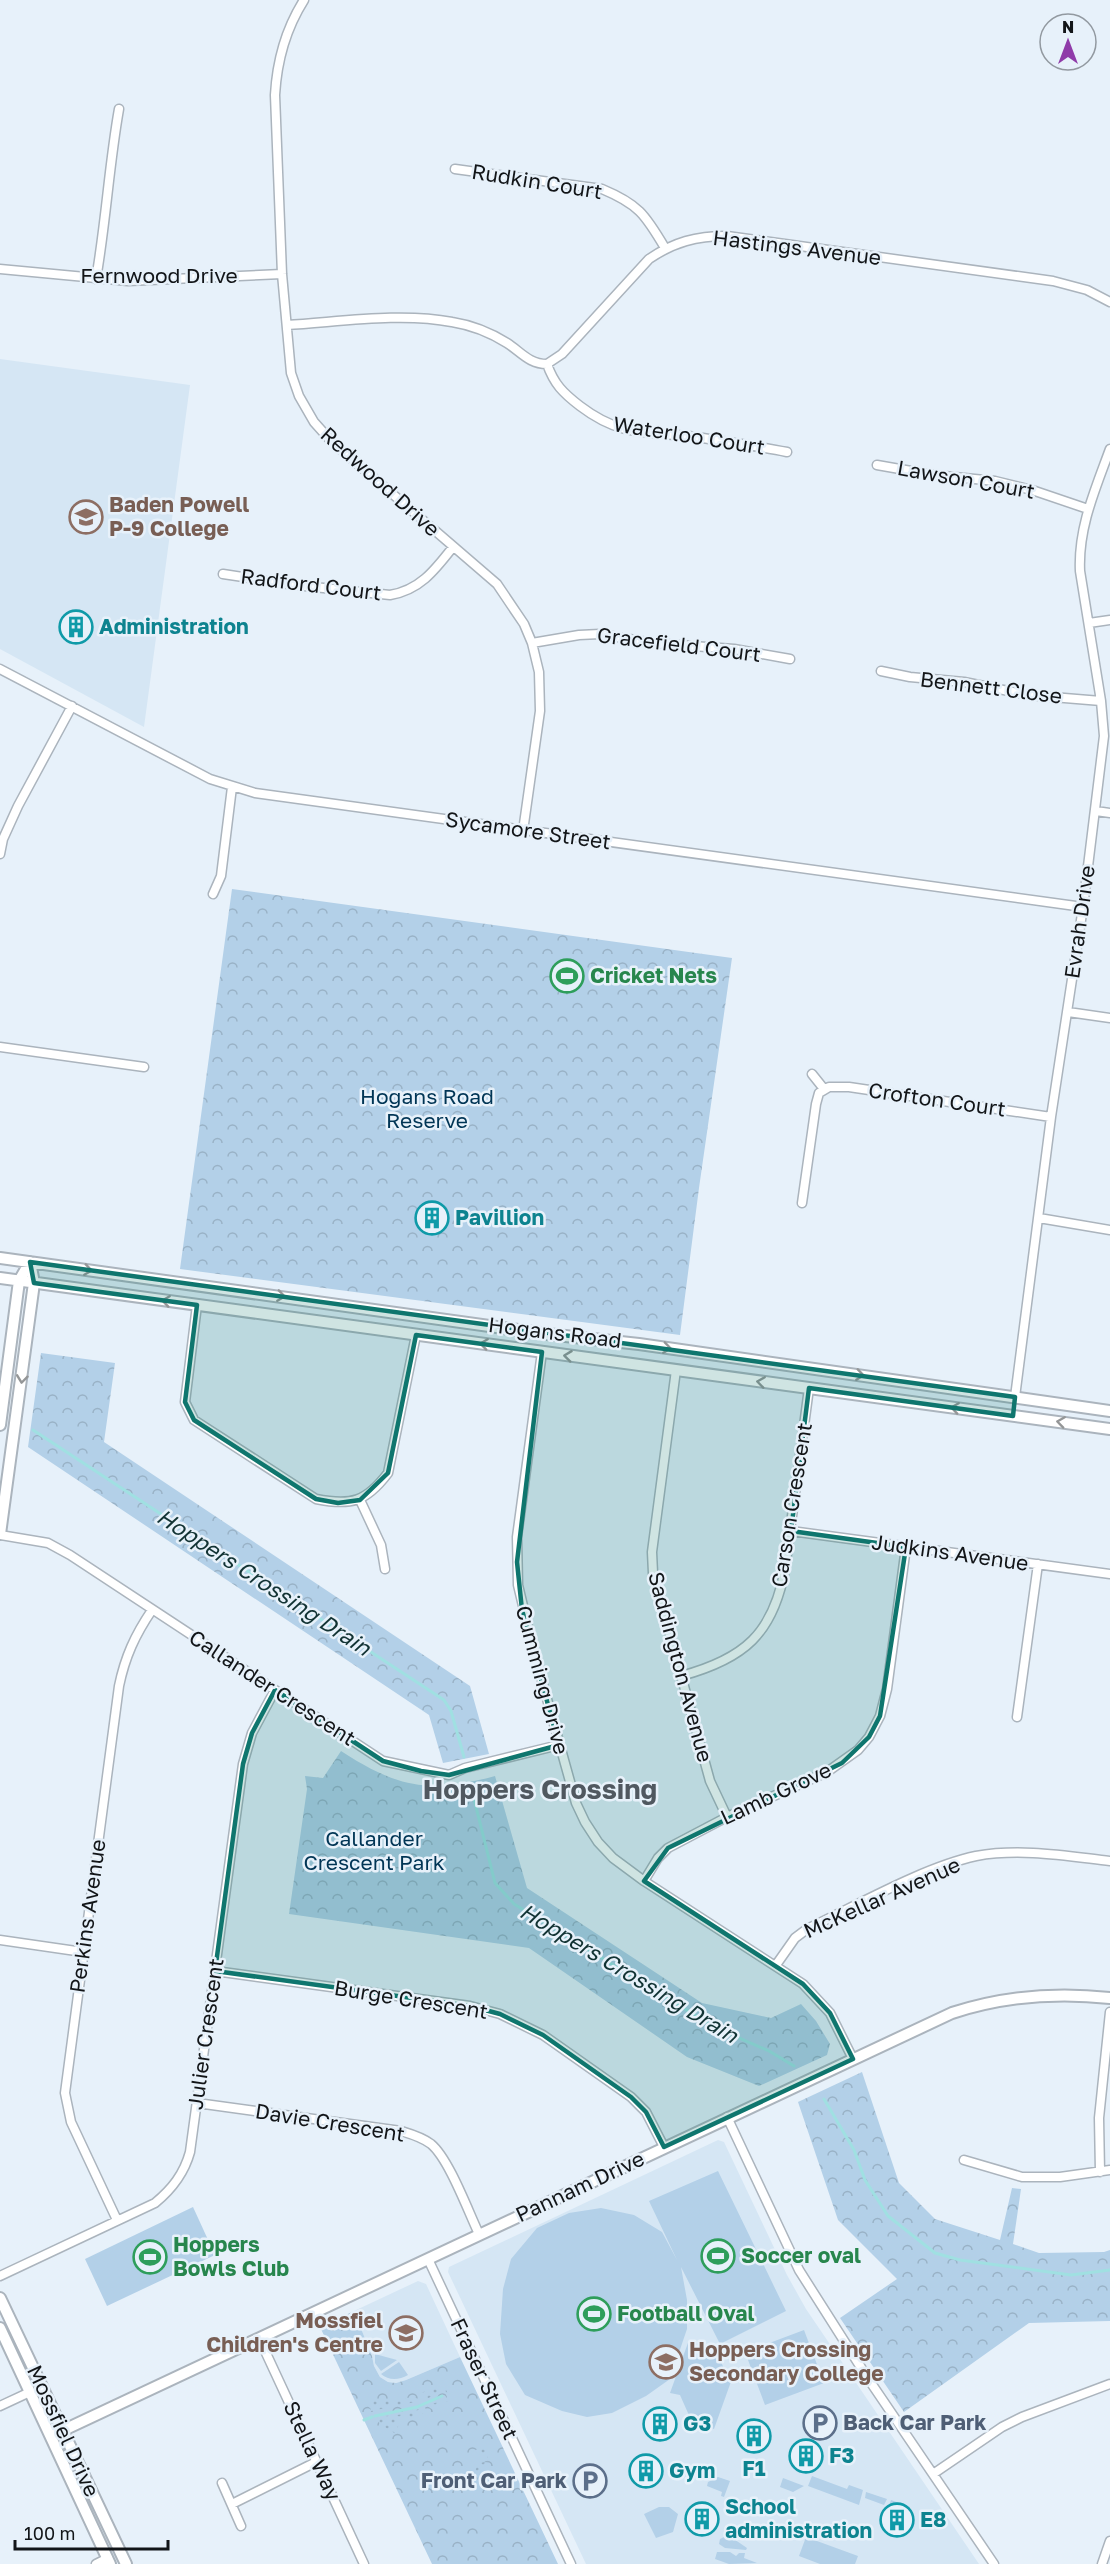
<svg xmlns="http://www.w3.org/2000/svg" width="1110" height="2564" font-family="'Golos Text',sans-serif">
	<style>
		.built { fill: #d5e6f4 }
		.grass { fill: #b3d0e8 }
		.park { fill: url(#park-crowns) }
		.garden { fill: url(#garden-dots) }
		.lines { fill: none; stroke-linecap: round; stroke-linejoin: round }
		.stream { stroke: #a0e0e2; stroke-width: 3 }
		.minor-casing { stroke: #abb4bd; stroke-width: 11 }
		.tertiary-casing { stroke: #abb4bd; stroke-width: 14 }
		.minor { stroke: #fff; stroke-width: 8 }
		.tertiary { stroke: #fff; stroke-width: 10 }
		.oneway { stroke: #949697 }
		.marked { fill: #0f766e; fill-opacity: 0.2; stroke: #0f766e; stroke-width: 4.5; stroke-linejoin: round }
		.labels { text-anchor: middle; stroke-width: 5; stroke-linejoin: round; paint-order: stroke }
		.street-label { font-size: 21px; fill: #121518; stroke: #e7f1fa }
		.education-label { font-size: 21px; font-weight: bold; fill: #785e54; stroke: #e7f1fa; text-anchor: start }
		.culture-label { font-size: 21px; font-weight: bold; fill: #0d838f; stroke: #e7f1fa; text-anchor: start }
		.leisure-label { font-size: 21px; font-weight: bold; fill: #27864d; stroke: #e7f1fa; text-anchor: start }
		.park-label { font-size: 21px; fill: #003555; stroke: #e7f1fa }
		.service-label { font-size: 21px; font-weight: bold; fill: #4e5e75; stroke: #e7f1fa; text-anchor: start }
		.water-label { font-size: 22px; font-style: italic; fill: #123334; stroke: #e7f1fa }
		.district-label { font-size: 27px; font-weight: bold; fill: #505860; stroke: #e7f1fa }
	</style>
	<defs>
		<pattern id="park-crowns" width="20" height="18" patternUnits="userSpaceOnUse" patternTransform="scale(1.5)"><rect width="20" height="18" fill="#b3d0e8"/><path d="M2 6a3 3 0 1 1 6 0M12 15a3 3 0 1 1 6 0" fill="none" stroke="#99b2c6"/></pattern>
		<pattern id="garden-dots" width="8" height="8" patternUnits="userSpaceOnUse" patternTransform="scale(1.5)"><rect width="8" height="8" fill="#b3d0e8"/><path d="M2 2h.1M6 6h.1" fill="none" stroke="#99b2c6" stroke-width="1.8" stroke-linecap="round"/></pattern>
	</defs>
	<rect width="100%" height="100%" fill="#e7f1fa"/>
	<path class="built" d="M0 359 190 385 144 727 0 649Z
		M718 2140 724 2142 787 2275 806 2309 979 2564H586L448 2272 449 2267Z
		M418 2281 426 2284 460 2357 406 2380 396 2383 388 2382 380 2377 374 2366 372 2356 354 2311Z"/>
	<path class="grass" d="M718 2171 786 2311 720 2344 681 2267 687 2300V2329L670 2379 646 2396 612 2413 587 2417 562 2411 525 2395 506 2364 500 2334 503 2289 511 2259 537 2228 569 2213 601 2208 634 2215 662 2232 677 2260 649 2201Z
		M193 2207 215 2255 107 2306 85 2259Z
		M804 2330 824 2383 765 2405 745 2352Z
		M689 2340 716 2349 726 2374 733 2376 714 2429 692 2422 680 2395 670 2393Z
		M375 2354 397 2360 381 2371 375 2363Z
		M399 2362 408 2375C399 2380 389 2381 381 2374Z
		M812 2476 847 2489 849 2485 863 2490 859 2505 808 2486Z
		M718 2477 730 2481 724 2497 721 2496 722 2492 707 2486 708 2482Z
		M783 2478 804 2486 793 2492 780 2487Z
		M866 2492 887 2499 884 2505 865 2498Z
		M891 2500 910 2507 908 2514 889 2506Z
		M659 2507H669L678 2514 673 2532 656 2538 644 2514Z
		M728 2535 747 2548 746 2550 725 2548 719 2544 720 2539Z
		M806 2537 858 2556 855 2564H820L799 2556Z
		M717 2552H730L736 2556 739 2553H745L744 2558 757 2563 729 2564 715 2559Z"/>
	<path class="park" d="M232 889 732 958 699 1188 680 1335 180 1269Z
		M41 1353 115 1363 104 1442 470 1686 489 1754 443 1763 429 1715 28 1447Z
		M341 1751C398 1788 429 1794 495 1776L527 1888 702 2003 771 2018 801 2004 816 2021 830 2044 827 2055 759 2086 687 2057 529 1948 289 1914 307 1789 305 1776 323 1778Z
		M862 2072 899 2183 935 2219 1000 2240 1012 2188 1021 2189 1013 2244 1039 2253 1104 2252 1110 2250V2321L1029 2323 904 2412 840 2318 897 2279 838 2220 798 2102Z
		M354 2311 372 2356 374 2366 380 2377 388 2382 396 2383 406 2380 460 2357 558 2564H432L320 2327Z"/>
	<path class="garden" d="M436 2387 446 2390 452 2401 441 2402 431 2409 427 2405 443 2401 447 2397 445 2392 441 2391 425 2400 421 2393Z
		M414 2396 420 2401 371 2411 365 2399 401 2400Z
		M425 2406 426 2412 410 2419 404 2417 400 2419 396 2434 380 2424 377 2419 385 2416 408 2414Z
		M481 2439 488 2458 483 2477 475 2472 478 2463 487 2462 486 2455H477L475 2450 479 2449Z"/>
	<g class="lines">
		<path class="stream" d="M33 1430 444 1700 451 1711 464 1757
			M471 1787 495 1883 514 1904 714 2027 769 2051 794 2066
			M824 2099 854 2150 865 2180 888 2216 935 2253 960 2260 1071 2275 1110 2270
			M375 2416 417 2407 442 2396
			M364 2420 372 2417"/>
		<defs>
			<path id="minor" d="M304 0C285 30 277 60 275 95L282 274 291 373 299 396 314 422 331 441 497 584 524 624 532 643 539 672 540 711 523 831
				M455 169 602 189C638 204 645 214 665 248
				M0 269 128 281 282 274
				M96 279C106 222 109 165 119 109
				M287 325C339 322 401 312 452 322 471 325 491 333 507 343 521 352 529 364 547 364L562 354 649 259C674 242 696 236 727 236L1053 281 1087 290 1110 302
				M547 364C554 384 563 393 580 406 622 438 648 431 696 437 727 442 757 446 787 452
				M877 465 934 475 995 481 1032 490 1088 509
				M223 574 295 585 390 595C420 590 435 570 453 547
				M1089 623 1110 620
				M532 643 579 635 600 634 652 643 734 649 790 659
				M0 669 210 779 255 793 1083 907
				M881 671 910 677 964 682 1028 695 1101 701
				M1096 811 1110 813
				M0 854 3 839 18 806 72 706
				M213 894 221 876 232 787
				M1068 1012 1110 1018
				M0 1047 144 1067
				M812 1074 824 1089
				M802 1203 816 1104 819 1093 829 1087H849L1051 1117
				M1039 1218 1110 1230
				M197 1305 185 1402 194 1420 316 1499C351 1506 366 1502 388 1473L416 1335
				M542 1352 517 1537 518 1585 535 1656 576 1803 585 1822 598 1842 613 1858 644 1881 803 1984 830 2013 853 2059
				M676 1370 652 1552 653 1573 710 1781 727 1817
				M1015 1397 1051 1117 1083 907 1104 736 1101 701 1080 571C1078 528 1095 490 1110 449
				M360 1500 381 1545 385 1569
				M791 1531 1110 1574
				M0 1535 48 1543 70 1555 383 1761 449 1775 465 1768 559 1745
				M681 1676C744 1659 773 1634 785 1569L809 1388
				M1017 1717 1038 1564
				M644 1881 658 1858 668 1848 727 1817 827 1772 858 1750 869 1737 880 1716 887 1689 906 1547
				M0 1940 83 1952
				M776 1965 795 1938 807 1929C856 1906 924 1867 976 1856 1021 1848 1066 1856 1110 1861
				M215 1971 470 2006 500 2014 543 2035 631 2097 646 2112 664 2147
				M197 2103 401 2131C411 2134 422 2137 431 2144 449 2159 468 2211 479 2234
				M727 2117 799 2270 867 2377 994 2564
				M964 2160 1022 2177H1060L1110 2170
				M1100 2172 1099 2118 1110 2012
				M117 2220 71 2122 65 2093 119 1686C125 1657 135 1635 152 1610
				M428 2259 571 2564
				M0 2276 155 2203C172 2189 184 2174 190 2152L243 1764 252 1733 275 1690
				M259 2338 364 2564
				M0 2406 30 2392
				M933 2474 1002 2427 1022 2417 1110 2384
				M222 2483 241 2526
				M232 2504 316 2462
				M96 2564 108 2558
				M1102 2564 1110 2541"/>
			<path id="tertiary" d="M0 1258 547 1334 639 1344 1110 1411
				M0 1278 1110 1429
				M0 1425 19 1281 30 1262
				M0 1534 34 1283 30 1262
				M0 2298 126 2564
				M0 2328 110 2564
				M51 2436 952 2013C1004 1996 1056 1992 1110 1998"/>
		</defs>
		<use href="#minor" class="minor-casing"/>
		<use href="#tertiary" class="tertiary-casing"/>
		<use href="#minor" class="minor"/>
		<use href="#tertiary" class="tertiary"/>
	</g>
	<defs><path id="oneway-chevron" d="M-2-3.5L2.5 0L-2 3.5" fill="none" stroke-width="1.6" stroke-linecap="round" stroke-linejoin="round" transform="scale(1.5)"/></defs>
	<g class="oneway">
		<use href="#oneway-chevron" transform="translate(88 1270) rotate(8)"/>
		<use href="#oneway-chevron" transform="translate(281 1296) rotate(8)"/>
		<use href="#oneway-chevron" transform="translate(166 1301) rotate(-172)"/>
		<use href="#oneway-chevron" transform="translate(484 1344) rotate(-172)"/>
		<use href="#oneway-chevron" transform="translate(667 1348) rotate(8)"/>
		<use href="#oneway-chevron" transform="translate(568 1356) rotate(-173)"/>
		<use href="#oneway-chevron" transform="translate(860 1375) rotate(8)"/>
		<use href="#oneway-chevron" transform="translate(22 1379) rotate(97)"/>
		<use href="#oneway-chevron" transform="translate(761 1382) rotate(-172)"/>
		<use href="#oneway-chevron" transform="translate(955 1408) rotate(-172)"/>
		<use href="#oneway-chevron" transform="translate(1061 1422) rotate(-172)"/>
	</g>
	<path class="marked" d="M30 1262 1015 1397 1013 1416 809 1388 791 1531 906 1547 880 1716 869 1737 842 1763 668 1848 644 1881 803 1984 830 2013 853 2059 664 2147 646 2112 631 2097 543 2035 500 2014 470 2006 215 1971 243 1764 252 1733 275 1690 383 1761 421 1771 449 1775 559 1745 522 1610 517 1562 542 1352 416 1335 388 1473 360 1500 338 1503 316 1499 194 1420 185 1402 197 1305 34 1283Z"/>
	<defs>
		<symbol id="school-ring" viewBox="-11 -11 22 22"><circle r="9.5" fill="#e7f1fa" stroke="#8d6e63" stroke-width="1.5"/><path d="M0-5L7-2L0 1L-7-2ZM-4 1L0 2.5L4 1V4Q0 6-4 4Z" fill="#8d6e63"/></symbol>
		<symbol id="building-ring" viewBox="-11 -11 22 22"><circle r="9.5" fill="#e7f1fa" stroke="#0f9aa8" stroke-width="1.5"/><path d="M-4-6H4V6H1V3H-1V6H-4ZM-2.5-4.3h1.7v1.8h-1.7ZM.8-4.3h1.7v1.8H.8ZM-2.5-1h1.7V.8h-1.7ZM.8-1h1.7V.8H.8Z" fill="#0f9aa8"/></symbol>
		<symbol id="stadium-ring" viewBox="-11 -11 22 22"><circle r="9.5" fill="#e7f1fa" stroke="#2e9e5b" stroke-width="1.5"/><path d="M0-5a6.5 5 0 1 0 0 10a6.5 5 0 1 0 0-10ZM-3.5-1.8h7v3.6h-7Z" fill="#2e9e5b"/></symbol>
		<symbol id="parking-ring" viewBox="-11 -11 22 22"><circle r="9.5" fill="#e7f1fa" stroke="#5c6f8a" stroke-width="1.5"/><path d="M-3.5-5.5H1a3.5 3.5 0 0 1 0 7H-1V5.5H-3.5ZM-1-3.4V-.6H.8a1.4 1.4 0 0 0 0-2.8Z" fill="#5c6f8a"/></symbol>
	</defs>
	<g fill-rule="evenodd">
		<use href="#school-ring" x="67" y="498" width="38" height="38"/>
		<use href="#building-ring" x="57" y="608" width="38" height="38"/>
		<use href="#stadium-ring" x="548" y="957" width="38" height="38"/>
		<use href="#building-ring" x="413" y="1199" width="38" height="38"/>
		<use href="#stadium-ring" x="699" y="2237" width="38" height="38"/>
		<use href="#stadium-ring" x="131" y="2238" width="38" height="38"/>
		<use href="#stadium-ring" x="575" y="2295" width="38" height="38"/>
		<use href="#school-ring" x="387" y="2314" width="38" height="38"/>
		<use href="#school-ring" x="647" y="2343" width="38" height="38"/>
		<use href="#parking-ring" x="801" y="2404" width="38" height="38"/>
		<use href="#building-ring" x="641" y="2405" width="38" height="38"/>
		<use href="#building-ring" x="735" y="2417" width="38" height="38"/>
		<use href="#building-ring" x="787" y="2437" width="38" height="38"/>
		<use href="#building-ring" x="627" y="2452" width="38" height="38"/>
		<use href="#parking-ring" x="571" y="2462" width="38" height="38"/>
		<use href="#building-ring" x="683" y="2500" width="38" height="38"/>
		<use href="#building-ring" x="878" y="2501" width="38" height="38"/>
	</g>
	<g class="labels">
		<g class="street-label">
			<text transform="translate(537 182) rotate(9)" y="7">Rudkin Court</text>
			<text transform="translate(797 248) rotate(7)" y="7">Hastings Avenue</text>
			<text x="159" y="283">Fernwood Drive</text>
			<text transform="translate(689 436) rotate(9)" y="7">Waterloo Court</text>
			<text transform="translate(966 480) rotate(10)" y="7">Lawson Court</text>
			<text transform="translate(380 482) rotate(42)" y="7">Redwood Drive</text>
			<text transform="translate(311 585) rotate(7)" y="7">Radford Court</text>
			<text transform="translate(679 645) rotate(7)" y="7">Gracefield Court</text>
			<text transform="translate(991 688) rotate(7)" y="7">Bennett Close</text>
			<text transform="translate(528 831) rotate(8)" y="7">Sycamore Street</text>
			<text transform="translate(1080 922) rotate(-82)" y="7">Evrah Drive</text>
			<text transform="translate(937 1100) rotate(8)" y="7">Crofton Court</text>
			<text transform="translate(555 1333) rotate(7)" y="7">Hogans Road</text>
			<text transform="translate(792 1505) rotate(-81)" y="7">Carson Crescent</text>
			<text transform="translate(950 1553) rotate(8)" y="7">Judkins Avenue</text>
			<text transform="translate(680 1667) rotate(75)" y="7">Saddington Avenue</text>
			<text transform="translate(542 1680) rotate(75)" y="7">Cumming Drive</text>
			<text transform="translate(272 1688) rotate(33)" y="7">Callander Crescent</text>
			<text transform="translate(776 1794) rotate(-25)" y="7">Lamb Grove</text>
			<text transform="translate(882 1898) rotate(-24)" y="7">McKellar Avenue</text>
			<text transform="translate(88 1916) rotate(-82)" y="7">Perkins Avenue</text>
			<text transform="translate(411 2000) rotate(9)" y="7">Burge Crescent</text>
			<text transform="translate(206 2034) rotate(-82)" y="7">Julier Crescent</text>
			<text transform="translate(330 2123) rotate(9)" y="7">Davie Crescent</text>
			<text transform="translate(580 2187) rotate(-25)" y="7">Pannam Drive</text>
			<text transform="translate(484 2379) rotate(65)" y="7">Fraser Street</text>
			<text transform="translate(63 2431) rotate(65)" y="7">Mossfiel Drive</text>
			<text transform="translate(312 2451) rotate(65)" y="7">Stella Way</text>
		</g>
		<g class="education-label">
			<text x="109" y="512">Baden Powell<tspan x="109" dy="24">P-9 College</tspan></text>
			<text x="383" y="2328" text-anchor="end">Mossfiel<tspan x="383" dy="24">Children's Centre</tspan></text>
			<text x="689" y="2357">Hoppers Crossing<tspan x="689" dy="24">Secondary College</tspan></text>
		</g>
		<g class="culture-label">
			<text x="99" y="634">Administration</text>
			<text x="455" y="1225">Pavillion</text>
			<text x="683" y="2431">G3</text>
			<text x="829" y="2463">F3</text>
			<text x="754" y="2476" text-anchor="middle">F1</text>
			<text x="669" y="2478">Gym</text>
			<text x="725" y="2514">School<tspan x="725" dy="24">administration</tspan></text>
			<text x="920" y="2527">E8</text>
		</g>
		<g class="leisure-label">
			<text x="590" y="983">Cricket Nets</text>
			<text x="173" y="2252">Hoppers<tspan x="173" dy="24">Bowls Club</tspan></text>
			<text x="741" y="2263">Soccer oval</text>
			<text x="617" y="2321">Football Oval</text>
		</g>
		<g class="park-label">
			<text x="427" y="1104">Hogans Road<tspan x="427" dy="24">Reserve</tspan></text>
			<text x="374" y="1846">Callander<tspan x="374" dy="24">Crescent Park</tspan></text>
		</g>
		<g class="service-label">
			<text x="843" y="2430">Back Car Park</text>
			<text x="567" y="2488" text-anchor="end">Front Car Park</text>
		</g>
		<g class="water-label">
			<text transform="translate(264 1582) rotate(33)" y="8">Hoppers Crossing Drain</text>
			<text transform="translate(629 1973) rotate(31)" y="8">Hoppers Crossing Drain</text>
		</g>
		<g class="district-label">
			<text x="540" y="1799">Hoppers Crossing</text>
		</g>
	</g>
	<g transform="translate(1068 42)"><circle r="28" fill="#e7f1fa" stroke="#9299a0" stroke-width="1.5"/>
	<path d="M0-4.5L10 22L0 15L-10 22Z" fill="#8f3ba9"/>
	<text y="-9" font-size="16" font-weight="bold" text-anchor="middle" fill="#121518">N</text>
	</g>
	<path d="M15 2540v9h153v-9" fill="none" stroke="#121518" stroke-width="3"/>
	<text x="24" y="2540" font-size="18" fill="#121518" stroke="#e7f1fa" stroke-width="4.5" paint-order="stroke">100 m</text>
</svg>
